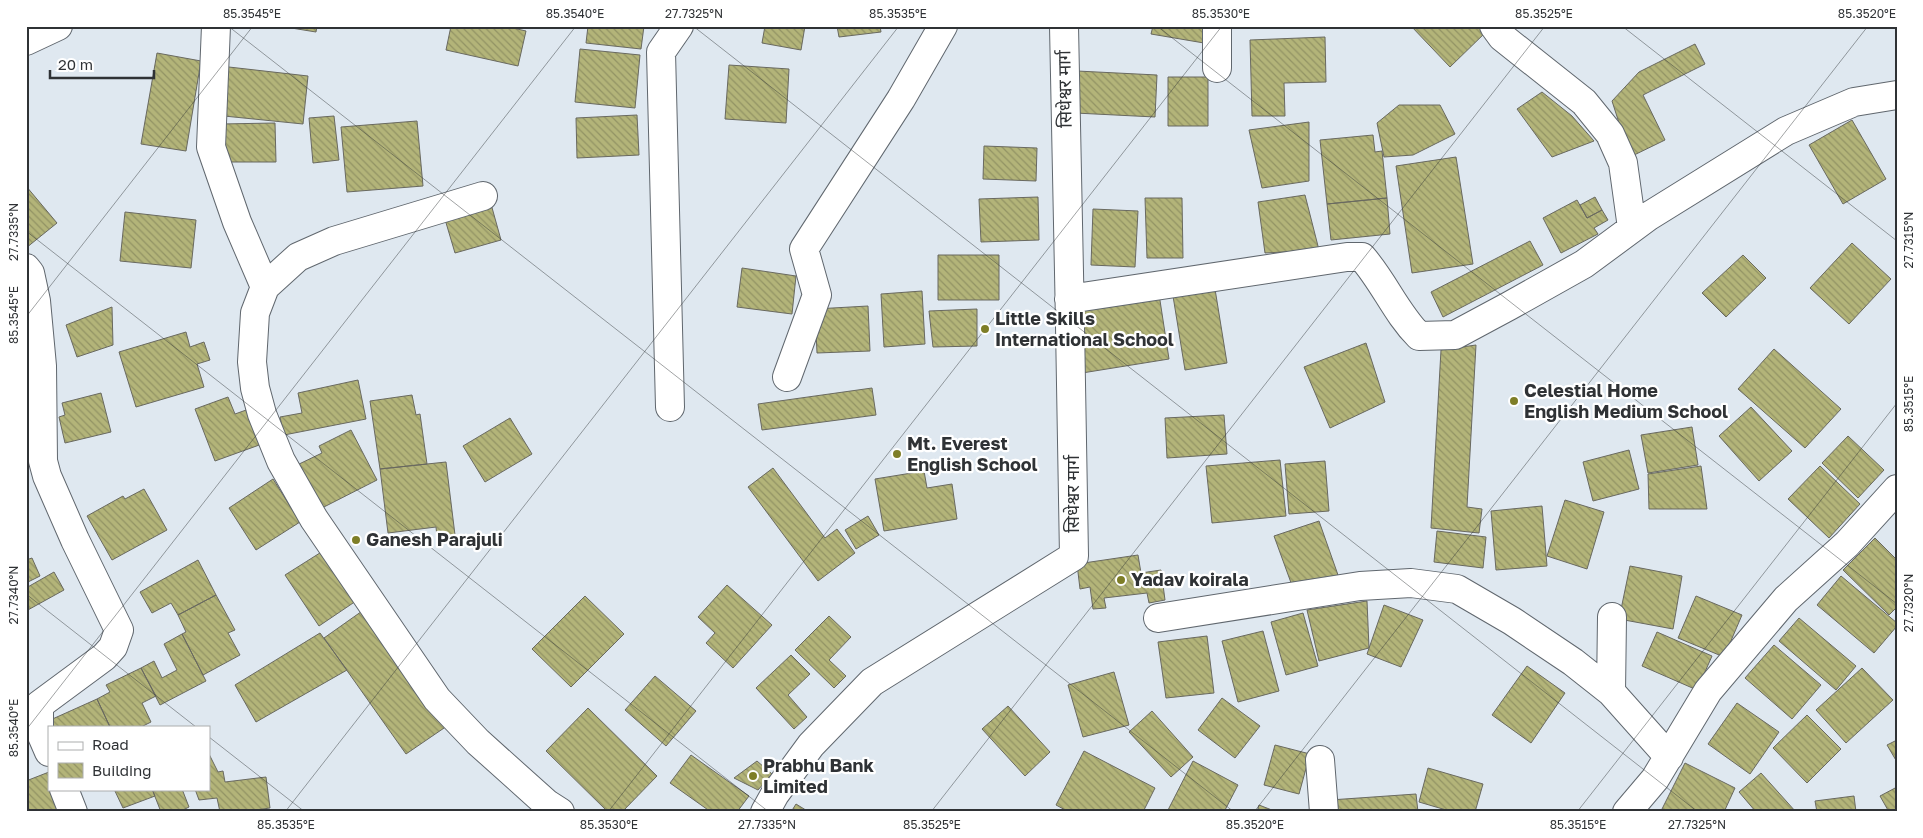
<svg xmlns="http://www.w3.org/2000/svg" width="1923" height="838" font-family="'Golos Text','Noto Sans Devanagari',sans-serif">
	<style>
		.building { fill: url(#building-back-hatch); stroke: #696960 }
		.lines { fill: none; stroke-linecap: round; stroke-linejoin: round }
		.minor-casing { stroke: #60676e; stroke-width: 30 }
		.minor { stroke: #fff; stroke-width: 28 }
		.ticks { fill: none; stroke: #2f3235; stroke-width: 1; stroke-opacity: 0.45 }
		.poi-dot { fill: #7e7e27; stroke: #fff; stroke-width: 2 }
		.labels { text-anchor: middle; stroke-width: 4.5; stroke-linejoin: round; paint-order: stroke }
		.street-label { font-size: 18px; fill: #2f3235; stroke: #fff }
		.poi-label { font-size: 18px; font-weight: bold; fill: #2f3235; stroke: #fff; text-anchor: start }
		.neatline { fill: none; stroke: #2f3235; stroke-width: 2 }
		.ticks-label { font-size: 12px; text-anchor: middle; fill: #2f3235 }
	</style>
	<defs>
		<pattern id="building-back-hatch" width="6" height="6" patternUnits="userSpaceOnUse" patternTransform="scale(1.25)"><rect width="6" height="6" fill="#b3b479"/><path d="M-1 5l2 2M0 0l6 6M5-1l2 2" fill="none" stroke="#929364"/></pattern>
	</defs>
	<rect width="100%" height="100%" fill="#dfe8f0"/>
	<path class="building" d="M279 26H317L316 32Z
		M451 26H504L526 31 518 66 446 50Z
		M588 26H644L641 49 586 43Z
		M765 26H805L801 50 762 43Z
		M837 26H880L881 32 839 37Z
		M1153 26H1207L1204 43 1151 34Z
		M1411 26H1482L1487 31 1450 67Z
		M1325 37 1326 82 1284 83 1285 116H1252L1250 40Z
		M1695 44 1705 64 1643 95 1665 140 1630 157 1612 101 1639 72Z
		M580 49 640 55 635 108 575 102Z
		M157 53 201 61 186 151 141 144Z
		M729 65 789 69 786 123 725 119Z
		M220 66 308 76 303 124 214 115Z
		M1077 71 1157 75 1155 117 1075 113Z
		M1168 77H1208V126H1168Z
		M1542 92 1572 116 1594 141 1552 157 1517 109Z
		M1399 105H1440L1455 134 1413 155 1384 157 1377 123Z
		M637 115 639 155 577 158 576 118Z
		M334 116 339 160 313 163 309 118Z
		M1852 120 1886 179 1843 204 1809 145Z
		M417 121 423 186 347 192 341 127Z
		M1309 122V181L1262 188 1249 130Z
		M275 123 276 162H222L221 124Z
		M1373 135 1375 152 1382 151 1387 198 1327 204 1320 140Z
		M984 146 1037 148 1036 181 983 179Z
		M1456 157 1473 264 1412 273 1396 166Z
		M26 186 57 223 26 248Z
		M1305 195 1319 250 1265 253 1258 202Z
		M1038 197 1039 240 981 242 979 199Z
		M1595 197 1602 210 1587 218 1580 205Z
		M1145 198H1182L1183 258H1147Z
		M1387 198 1390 234 1331 240 1327 204Z
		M1577 200 1587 218 1602 210 1608 220 1594 228 1598 234 1561 253 1543 218Z
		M491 204 501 240 455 253 444 216Z
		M1093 209 1138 211 1135 267 1091 265Z
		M125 212 196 220 191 268 120 261Z
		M1530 241 1543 265 1443 317 1431 292Z
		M1852 243 1891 279 1849 324 1810 288Z
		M938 255H999V300H938Z
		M1743 255 1766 278 1726 317 1702 293Z
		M742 268 796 276 792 314 737 307Z
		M1215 289 1227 363 1185 370 1173 296Z
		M922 291 925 344 884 347 881 294Z
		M1159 294 1169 359 1082 373 1072 308Z
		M868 306 870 351 817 353 815 309Z
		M112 307 113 345 77 357 66 325Z
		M977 309V346L933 347 929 311Z
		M186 332 190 347 204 342 210 360 197 364 204 387 136 407 119 352Z
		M1366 343 1385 402 1330 428 1304 367Z
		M1476 345 1467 507 1482 509 1479 533 1431 528 1441 350Z
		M1774 349 1841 409 1805 448 1738 389Z
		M358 380 366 419 284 435 280 417 302 413 298 393Z
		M872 388 876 415 762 430 758 404Z
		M101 393 111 432 65 443 59 417 65 415 62 403Z
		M412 395 416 415 420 414 427 464 380 469 370 401Z
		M228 397 235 414 249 409 262 444 215 461 195 409Z
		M1751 407 1792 451 1759 481 1719 436Z
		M1224 415 1227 454 1167 458 1165 418Z
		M510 418 532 454 485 482 463 446Z
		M1692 427 1698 465 1648 473 1641 435Z
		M351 430 377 480 318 510 295 466 322 453 319 446Z
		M1848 436 1884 470 1858 498 1822 463Z
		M1629 450 1639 489 1593 501 1583 462Z
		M1280 460 1286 516 1212 523 1206 466Z
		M1325 461 1329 511 1289 514 1285 464Z
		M446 462 455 535 437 537 436 527 388 533 380 469Z
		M1701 466 1707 509H1649L1648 474Z
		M1820 466 1860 504 1829 538 1788 499Z
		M773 468 825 538 837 529 855 553 818 581 748 487Z
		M924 471 927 488 952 484 957 519 884 531 875 479Z
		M273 479 300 522 256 550 229 508Z
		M144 489 167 530 112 560 87 516 123 496 125 499Z
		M1565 500 1604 512 1587 569 1547 556Z
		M1542 506 1547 566 1496 570 1491 511Z
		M868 516 879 535 856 549 845 530Z
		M1319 521 1338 575 1294 591 1274 536Z
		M1437 531 1486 537 1483 568 1434 562Z
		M1875 538 1897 560V607L1889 615 1843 570Z
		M323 551 356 601 319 626 285 575Z
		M1138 555 1141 573 1161 570 1165 600 1149 603 1147 593 1104 598 1106 608 1093 609 1090 587 1080 589 1077 564Z
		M32 558 40 576 26 583V560Z
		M198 560 216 595 178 615 171 603 152 613 140 592Z
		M1630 566 1682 576 1673 629 1619 619Z
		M54 572 64 590 26 611V588Z
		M1841 576 1897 623V626L1874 653 1817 605Z
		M727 585 772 625 733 668 706 643 715 633 698 617Z
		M216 595 235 630 228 633 240 655 203 675 182 634 186 632 178 615Z
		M585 596 624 634 571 687 532 649Z
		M1696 596 1742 615 1724 657 1678 638Z
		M1367 601 1369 648 1319 661 1307 610Z
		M1384 605 1423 620 1401 667 1367 654Z
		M365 609 447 726 406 754 324 638Z
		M1303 613 1318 666 1286 675 1271 622Z
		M829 616 851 637 829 660 846 676 834 688 795 650Z
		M1799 618 1856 666 1836 690 1779 641Z
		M1263 631 1279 691 1238 702 1222 641Z
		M1657 632 1712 656 1697 690 1642 666Z
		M320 633 347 670 256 722 235 685Z
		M182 634 206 681 160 705 141 668 154 661 162 678 177 670 164 644Z
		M1207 636 1214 693 1166 698 1158 642Z
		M1774 645 1821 685 1792 719 1745 678Z
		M791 655 810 674 788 695 807 717 794 729 756 688Z
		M1527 666 1565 693 1531 743 1492 715Z
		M141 668 156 696 142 703 151 722 141 727H110L97 699 110 692 106 685Z
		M1862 668 1893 700 1846 743 1816 710Z
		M1114 672 1129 725 1083 737 1068 685Z
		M655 676 696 711 666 746 625 710Z
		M1222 698 1260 726 1235 758 1198 730Z
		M97 699 110 727H50L48 721Z
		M1737 703 1779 732 1750 774 1708 744Z
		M1008 706 1050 752 1025 776 982 729Z
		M588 708 657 776 622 812H608L546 751Z
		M1152 711 1193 757 1171 777 1129 732Z
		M1807 715 1841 749 1807 783 1773 748Z
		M1897 740V762L1887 745Z
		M1275 745 1310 754 1299 794 1264 785Z
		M1084 751 1155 788 1143 812H1069L1056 805Z
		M209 754 218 772 223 771 225 782 266 777 270 808 241 812H220L217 798 199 800 195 789H209Z
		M691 755 749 796 737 812H711L670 783Z
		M757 761 772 774 758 790 734 778Z
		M1193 761 1238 785 1224 812H1167Z
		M1685 763 1735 788 1724 812 1661 811Z
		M1428 768 1483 784 1475 812H1453L1419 802Z
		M49 772V789H56L65 812H26V781Z
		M1761 773 1796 812H1756L1739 792Z
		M1897 787V812H1889L1880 796Z
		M114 789H152L155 796 123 808Z
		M152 789H182L189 807 179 812H161Z
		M1416 794 1418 812H1330V800Z
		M1854 796 1856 812H1817L1815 801Z
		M796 804 809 812H791Z
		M1259 805 1277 812H1257Z"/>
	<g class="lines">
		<defs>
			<path id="minor" d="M216 26 211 147 237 222 265 287
				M1494 26 1502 37 1584 102 1610 134 1623 163 1632 228
				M26 41 58 26
				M1217 68V26
				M483 196 334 241 298 257 265 287 255 313 252 362 255 388 262 414 281 461 314 519 437 699 478 742 546 803 560 812
				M26 268 30 273 36 301 42 366 43 461 47 476 75 540 119 630 113 647 104 657 39 705V729L49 752
				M1069 299 1347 257H1362C1384 282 1396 313 1419 336L1455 335 1509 306 1584 264 1649 216 1786 131 1854 102 1897 95
				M787 377 817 295 804 249 901 99 943 26
				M670 407 661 52 679 26
				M1158 618 1360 586 1411 583 1457 589 1512 621 1573 662 1611 692 1669 757
				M1611 692 1612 617
				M1320 760 1324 812
				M64 789 73 812
				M765 812 775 794 811 745 872 682 1074 556C1072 379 1067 203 1064 26
				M1627 812 1655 779 1708 691 1786 599 1847 544 1897 489"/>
		</defs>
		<use href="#minor" class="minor-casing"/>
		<use href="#minor" class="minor"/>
	</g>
	<path class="ticks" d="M228 26 1234 812M693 26 1698 812M1157 26 1897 604M1622 26 1897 241M26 231 769 812M26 317 253 26M26 594 196 727M26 730 576 26M209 737 305 812M285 812 899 26M608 812 1222 26M931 812 1545 26M1254 812 1868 26M1577 812 1897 403"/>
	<g class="poi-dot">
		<circle cx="985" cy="329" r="5"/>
		<circle cx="1514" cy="401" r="5"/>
		<circle cx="897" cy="454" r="5"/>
		<circle cx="356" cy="540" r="5"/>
		<circle cx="1121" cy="580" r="5"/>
		<circle cx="753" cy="776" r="5"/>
	</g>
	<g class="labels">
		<g class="street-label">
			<text transform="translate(1065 89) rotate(-91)" y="6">सिधेश्वर मार्ग</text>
			<text transform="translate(1073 494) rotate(-90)" y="6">सिधेश्वर मार्ग</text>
		</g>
		<g class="poi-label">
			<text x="995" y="325">Little Skills<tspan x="995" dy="21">International School</tspan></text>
			<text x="1524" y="397">Celestial Home<tspan x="1524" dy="21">English Medium School</tspan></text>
			<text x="907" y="450">Mt. Everest<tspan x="907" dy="21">English School</tspan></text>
			<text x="366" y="546">Ganesh Parajuli</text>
			<text x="1131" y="586">Yadav koirala</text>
			<text x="763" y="772">Prabhu Bank<tspan x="763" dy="21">Limited</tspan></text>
		</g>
	</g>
	<rect width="1923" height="838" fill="none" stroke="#ffffff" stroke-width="55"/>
	<rect x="48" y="726" width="162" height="65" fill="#ffffff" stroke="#acadae"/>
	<rect x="58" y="742" width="25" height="8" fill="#ffffff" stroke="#acadae"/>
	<text x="92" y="750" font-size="15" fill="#2f3235">Road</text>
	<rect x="58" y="763" width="25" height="15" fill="url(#building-back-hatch)" stroke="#acadae"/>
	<text x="92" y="776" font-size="15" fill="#2f3235">Building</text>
	<path d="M50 70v8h104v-8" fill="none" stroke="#2f3235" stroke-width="2.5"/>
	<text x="58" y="70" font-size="15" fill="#2f3235" stroke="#ffffff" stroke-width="4" paint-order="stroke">20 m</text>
	<rect x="28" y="28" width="1868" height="782" class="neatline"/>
	<g class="ticks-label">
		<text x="252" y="18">85.3545°E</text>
		<text x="575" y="18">85.3540°E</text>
		<text x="694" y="18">27.7325°N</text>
		<text x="898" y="18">85.3535°E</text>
		<text x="1221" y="18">85.3530°E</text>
		<text x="1544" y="18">85.3525°E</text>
		<text x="1867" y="18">85.3520°E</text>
		<text transform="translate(14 232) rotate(-90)" y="4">27.7335°N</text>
		<text transform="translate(1909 240) rotate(-90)" y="4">27.7315°N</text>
		<text transform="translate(14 315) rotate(-90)" y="4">85.3545°E</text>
		<text transform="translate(1909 404) rotate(-90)" y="4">85.3515°E</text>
		<text transform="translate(14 595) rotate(-90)" y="4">27.7340°N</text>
		<text transform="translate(1909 603) rotate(-90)" y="4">27.7320°N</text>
		<text transform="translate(14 728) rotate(-90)" y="4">85.3540°E</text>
		<text x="286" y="829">85.3535°E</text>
		<text x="609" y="829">85.3530°E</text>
		<text x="767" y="829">27.7335°N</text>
		<text x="932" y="829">85.3525°E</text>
		<text x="1255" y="829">85.3520°E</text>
		<text x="1578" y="829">85.3515°E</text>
		<text x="1697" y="829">27.7325°N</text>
	</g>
</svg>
